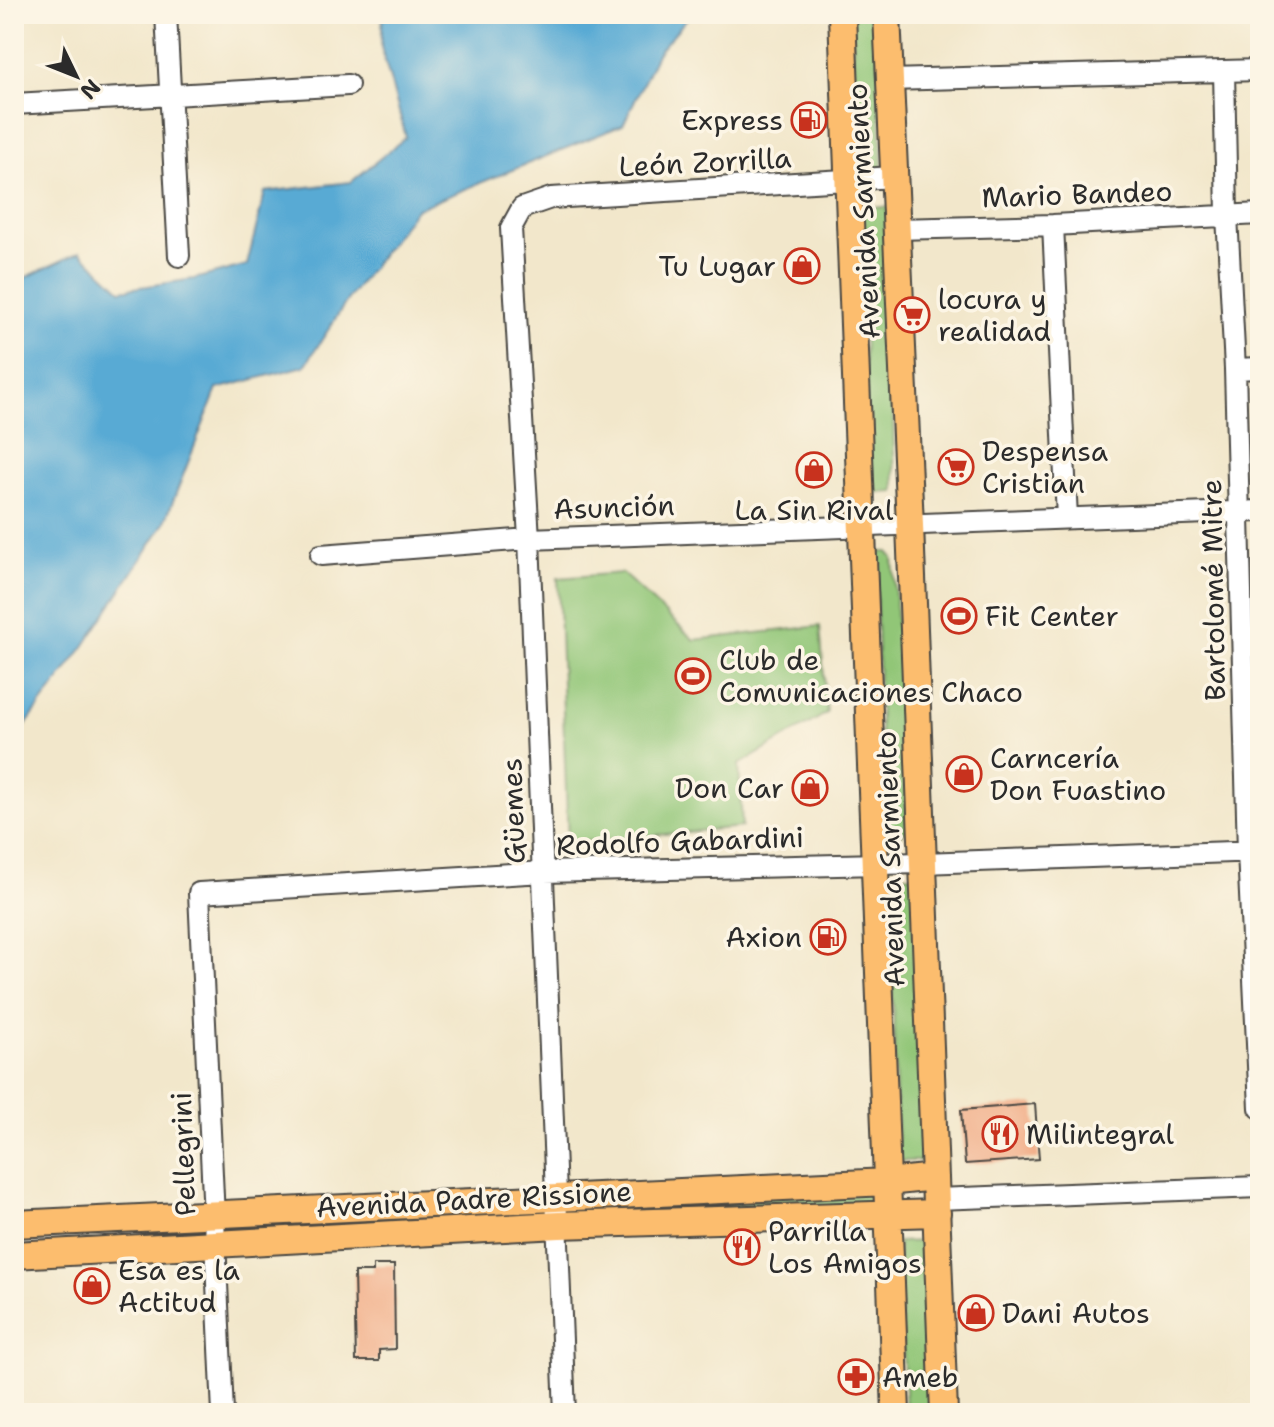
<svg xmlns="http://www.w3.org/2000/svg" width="1274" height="1427" font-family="'Shantell Sans',sans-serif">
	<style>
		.green { fill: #91c677; stroke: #5e7851; stroke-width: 2 }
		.water { fill: #59aad4; stroke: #426a80; stroke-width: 2 }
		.building { fill: #f2b18c }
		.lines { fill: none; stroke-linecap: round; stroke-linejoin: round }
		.minor-casing { stroke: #494743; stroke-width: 24 }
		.major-casing { stroke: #494743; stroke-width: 30 }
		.minor { stroke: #fff; stroke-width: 20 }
		.major { stroke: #fcbd6e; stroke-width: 26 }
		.labels { text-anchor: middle; stroke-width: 7; stroke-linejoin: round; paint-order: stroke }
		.poi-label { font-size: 28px; fill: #2b2b2b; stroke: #fcf5e5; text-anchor: start }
		.street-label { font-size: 28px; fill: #2b2b2b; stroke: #fcf5e5 }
	</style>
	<rect width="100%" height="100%" fill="#fcf5e5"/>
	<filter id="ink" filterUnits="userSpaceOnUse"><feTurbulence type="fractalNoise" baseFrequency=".0125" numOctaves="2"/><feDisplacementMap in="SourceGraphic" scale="16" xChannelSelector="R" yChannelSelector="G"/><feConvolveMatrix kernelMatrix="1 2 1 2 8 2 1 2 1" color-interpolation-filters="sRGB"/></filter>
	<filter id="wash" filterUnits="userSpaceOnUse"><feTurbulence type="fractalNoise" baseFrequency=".006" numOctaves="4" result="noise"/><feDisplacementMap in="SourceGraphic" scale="32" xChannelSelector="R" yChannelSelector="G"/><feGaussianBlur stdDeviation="1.8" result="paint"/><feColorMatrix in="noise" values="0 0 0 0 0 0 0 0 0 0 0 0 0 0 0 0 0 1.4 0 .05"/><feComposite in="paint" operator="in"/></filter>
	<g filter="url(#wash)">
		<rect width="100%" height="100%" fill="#f2e7cb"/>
		<path class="green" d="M852 14H877L882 168 857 169Z
			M888 207 895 492 868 493 861 208Z
			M875 552H888L893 558 908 828 902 834 889 836 883 829Z
			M622 573 694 640 820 626 827 713 739 765 742 827 568 843 558 578Z
			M914 875 923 1161H898L889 876Z
			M868 1191 869 1206 585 1217 584 1202Z
			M525 1205 526 1220 242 1231 241 1216Z
			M925 1241 933 1413H906L898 1242Z"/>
		<path class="water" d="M383 14H691L658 52 623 125 416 209 348 299 305 366 217 389 164 524 85 645 14 741V283L80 252 121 290 194 279 247 265 265 192 351 182 406 137 381 47Z"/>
		<g id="blocks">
			<path class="building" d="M1035 1104 1039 1159 965 1164 961 1110Z
				M373 1265H394L395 1349 379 1350V1361H356L354 1272H373Z"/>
		</g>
	</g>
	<g filter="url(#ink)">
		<use href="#blocks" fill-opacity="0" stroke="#494743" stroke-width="2"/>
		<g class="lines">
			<defs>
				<path id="minor" d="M166 14 179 256
					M1224 71 1227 215 1235 369 1248 852 1260 1108
					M889 80 1260 70
					M14 104 348 85
					M1053 225 1067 518
					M896 229 1053 225 1260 214
					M1235 369 1260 368
					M321 555 529 539 1260 511
					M936 1199 1260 1187
					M223 1413 199 893 544 872 922 863 1260 851
					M565 1413 529 539 511 228 522 208 551 198 894 177"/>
				<path id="major" d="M842 14 896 1413
					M887 14 910 525 944 1413
					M14 1224 887 1182 935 1177
					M14 1255 559 1225 937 1213"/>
			</defs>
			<use href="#minor" class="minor-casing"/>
			<use href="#major" class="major-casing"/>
			<use href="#minor" class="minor"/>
			<use href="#major" class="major"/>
		</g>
	</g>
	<defs>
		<symbol id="fuel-ring" viewBox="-11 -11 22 22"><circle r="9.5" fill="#fcf5e5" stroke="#c8321e" stroke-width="1.5"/><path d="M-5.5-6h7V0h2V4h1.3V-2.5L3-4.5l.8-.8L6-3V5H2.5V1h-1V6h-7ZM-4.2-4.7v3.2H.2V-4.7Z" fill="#c8321e"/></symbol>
		<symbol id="shop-ring" viewBox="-11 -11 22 22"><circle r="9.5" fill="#fcf5e5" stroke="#c8321e" stroke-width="1.5"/><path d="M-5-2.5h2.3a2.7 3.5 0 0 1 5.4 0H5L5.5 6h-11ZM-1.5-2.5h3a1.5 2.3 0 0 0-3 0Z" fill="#c8321e"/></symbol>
		<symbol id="supermarket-ring" viewBox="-11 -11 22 22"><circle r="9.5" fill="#fcf5e5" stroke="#c8321e" stroke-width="1.5"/><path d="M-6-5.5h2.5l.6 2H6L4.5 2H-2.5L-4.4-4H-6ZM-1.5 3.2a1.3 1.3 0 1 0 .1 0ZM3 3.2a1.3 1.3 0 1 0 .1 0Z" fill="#c8321e"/></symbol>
		<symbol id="stadium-ring" viewBox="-11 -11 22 22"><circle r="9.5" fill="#fcf5e5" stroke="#c8321e" stroke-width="1.5"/><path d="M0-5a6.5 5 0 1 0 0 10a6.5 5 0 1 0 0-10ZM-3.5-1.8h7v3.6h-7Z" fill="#c8321e"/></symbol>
		<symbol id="restaurant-ring" viewBox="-11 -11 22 22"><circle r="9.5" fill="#fcf5e5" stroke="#c8321e" stroke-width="1.5"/><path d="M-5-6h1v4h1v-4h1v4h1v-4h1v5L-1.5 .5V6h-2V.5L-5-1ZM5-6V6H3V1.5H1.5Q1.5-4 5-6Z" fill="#c8321e"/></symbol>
		<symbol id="pharmacy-ring" viewBox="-11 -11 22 22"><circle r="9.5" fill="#fcf5e5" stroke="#c8321e" stroke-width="1.5"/><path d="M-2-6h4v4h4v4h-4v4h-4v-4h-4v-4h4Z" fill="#c8321e"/></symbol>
	</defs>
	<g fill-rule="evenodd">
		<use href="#fuel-ring" x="789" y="100" width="40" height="40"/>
		<use href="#shop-ring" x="782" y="246" width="40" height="40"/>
		<use href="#supermarket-ring" x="892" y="295" width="40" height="40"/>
		<use href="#supermarket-ring" x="936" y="447" width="40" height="40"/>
		<use href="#shop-ring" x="794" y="450" width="40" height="40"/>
		<use href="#stadium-ring" x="939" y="596" width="40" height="40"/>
		<use href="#stadium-ring" x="673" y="656" width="40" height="40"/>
		<use href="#shop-ring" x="944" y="754" width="40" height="40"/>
		<use href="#shop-ring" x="790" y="768" width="40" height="40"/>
		<use href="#fuel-ring" x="808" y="917" width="40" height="40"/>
		<use href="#restaurant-ring" x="980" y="1114" width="40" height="40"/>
		<use href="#restaurant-ring" x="722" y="1227" width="40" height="40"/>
		<use href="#shop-ring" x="72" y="1266" width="40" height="40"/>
		<use href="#shop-ring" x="956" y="1293" width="40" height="40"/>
		<use href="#pharmacy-ring" x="836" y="1357" width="40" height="40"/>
	</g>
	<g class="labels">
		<g class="poi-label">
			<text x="783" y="130" text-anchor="end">Express</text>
			<text x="776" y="276" text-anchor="end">Tu Lugar</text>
			<text x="938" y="309">locura y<tspan x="938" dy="32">realidad</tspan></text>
			<text x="982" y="461">Despensa<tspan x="982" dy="32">Cristian</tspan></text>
			<text x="814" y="520" text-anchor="middle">La Sin Rival</text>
			<text x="985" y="626">Fit Center</text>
			<text x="719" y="670">Club de<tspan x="719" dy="32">Comunicaciones Chaco</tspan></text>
			<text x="990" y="768">Carncería<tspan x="990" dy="32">Don Fuastino</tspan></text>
			<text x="784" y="798" text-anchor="end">Don Car</text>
			<text x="802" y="947" text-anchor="end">Axion</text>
			<text x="1026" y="1144">Milintegral</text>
			<text x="768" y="1241">Parrilla<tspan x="768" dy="32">Los Amigos</tspan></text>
			<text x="118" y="1280">Esa es la<tspan x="118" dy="32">Actitud</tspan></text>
			<text x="1002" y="1323">Dani Autos</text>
			<text x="882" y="1387">Ameb</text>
		</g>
		<g class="street-label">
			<text transform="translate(705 162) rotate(-3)" y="10">León Zorrilla</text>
			<text transform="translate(1077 194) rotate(-2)" y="10">Mario Bandeo</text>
			<text transform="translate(863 211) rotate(-93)" y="10">Avenida Sarmiento</text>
			<text transform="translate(614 507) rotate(-2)" y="10">Asunción</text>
			<text transform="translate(1213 590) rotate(-91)" y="10">Bartolomé Mitre</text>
			<text transform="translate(513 811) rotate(-92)" y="10">Güemes</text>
			<text transform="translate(680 841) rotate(-2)" y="10">Rodolfo Gabardini</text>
			<text transform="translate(890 859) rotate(-92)" y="10">Avenida Sarmiento</text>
			<text transform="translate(183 1154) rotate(-92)" y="10">Pellegrini</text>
			<text transform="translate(474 1199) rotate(-3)" y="10">Avenida Padre Rissione</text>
		</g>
	</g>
	<rect width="1274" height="1427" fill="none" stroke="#fcf5e5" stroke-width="48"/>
	<g transform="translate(76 76) rotate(133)" stroke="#fcf5e5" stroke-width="6" paint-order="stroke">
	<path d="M0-6L14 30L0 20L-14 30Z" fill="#2b2b2b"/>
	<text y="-12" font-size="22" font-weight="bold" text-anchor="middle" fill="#2b2b2b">N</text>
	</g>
</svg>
